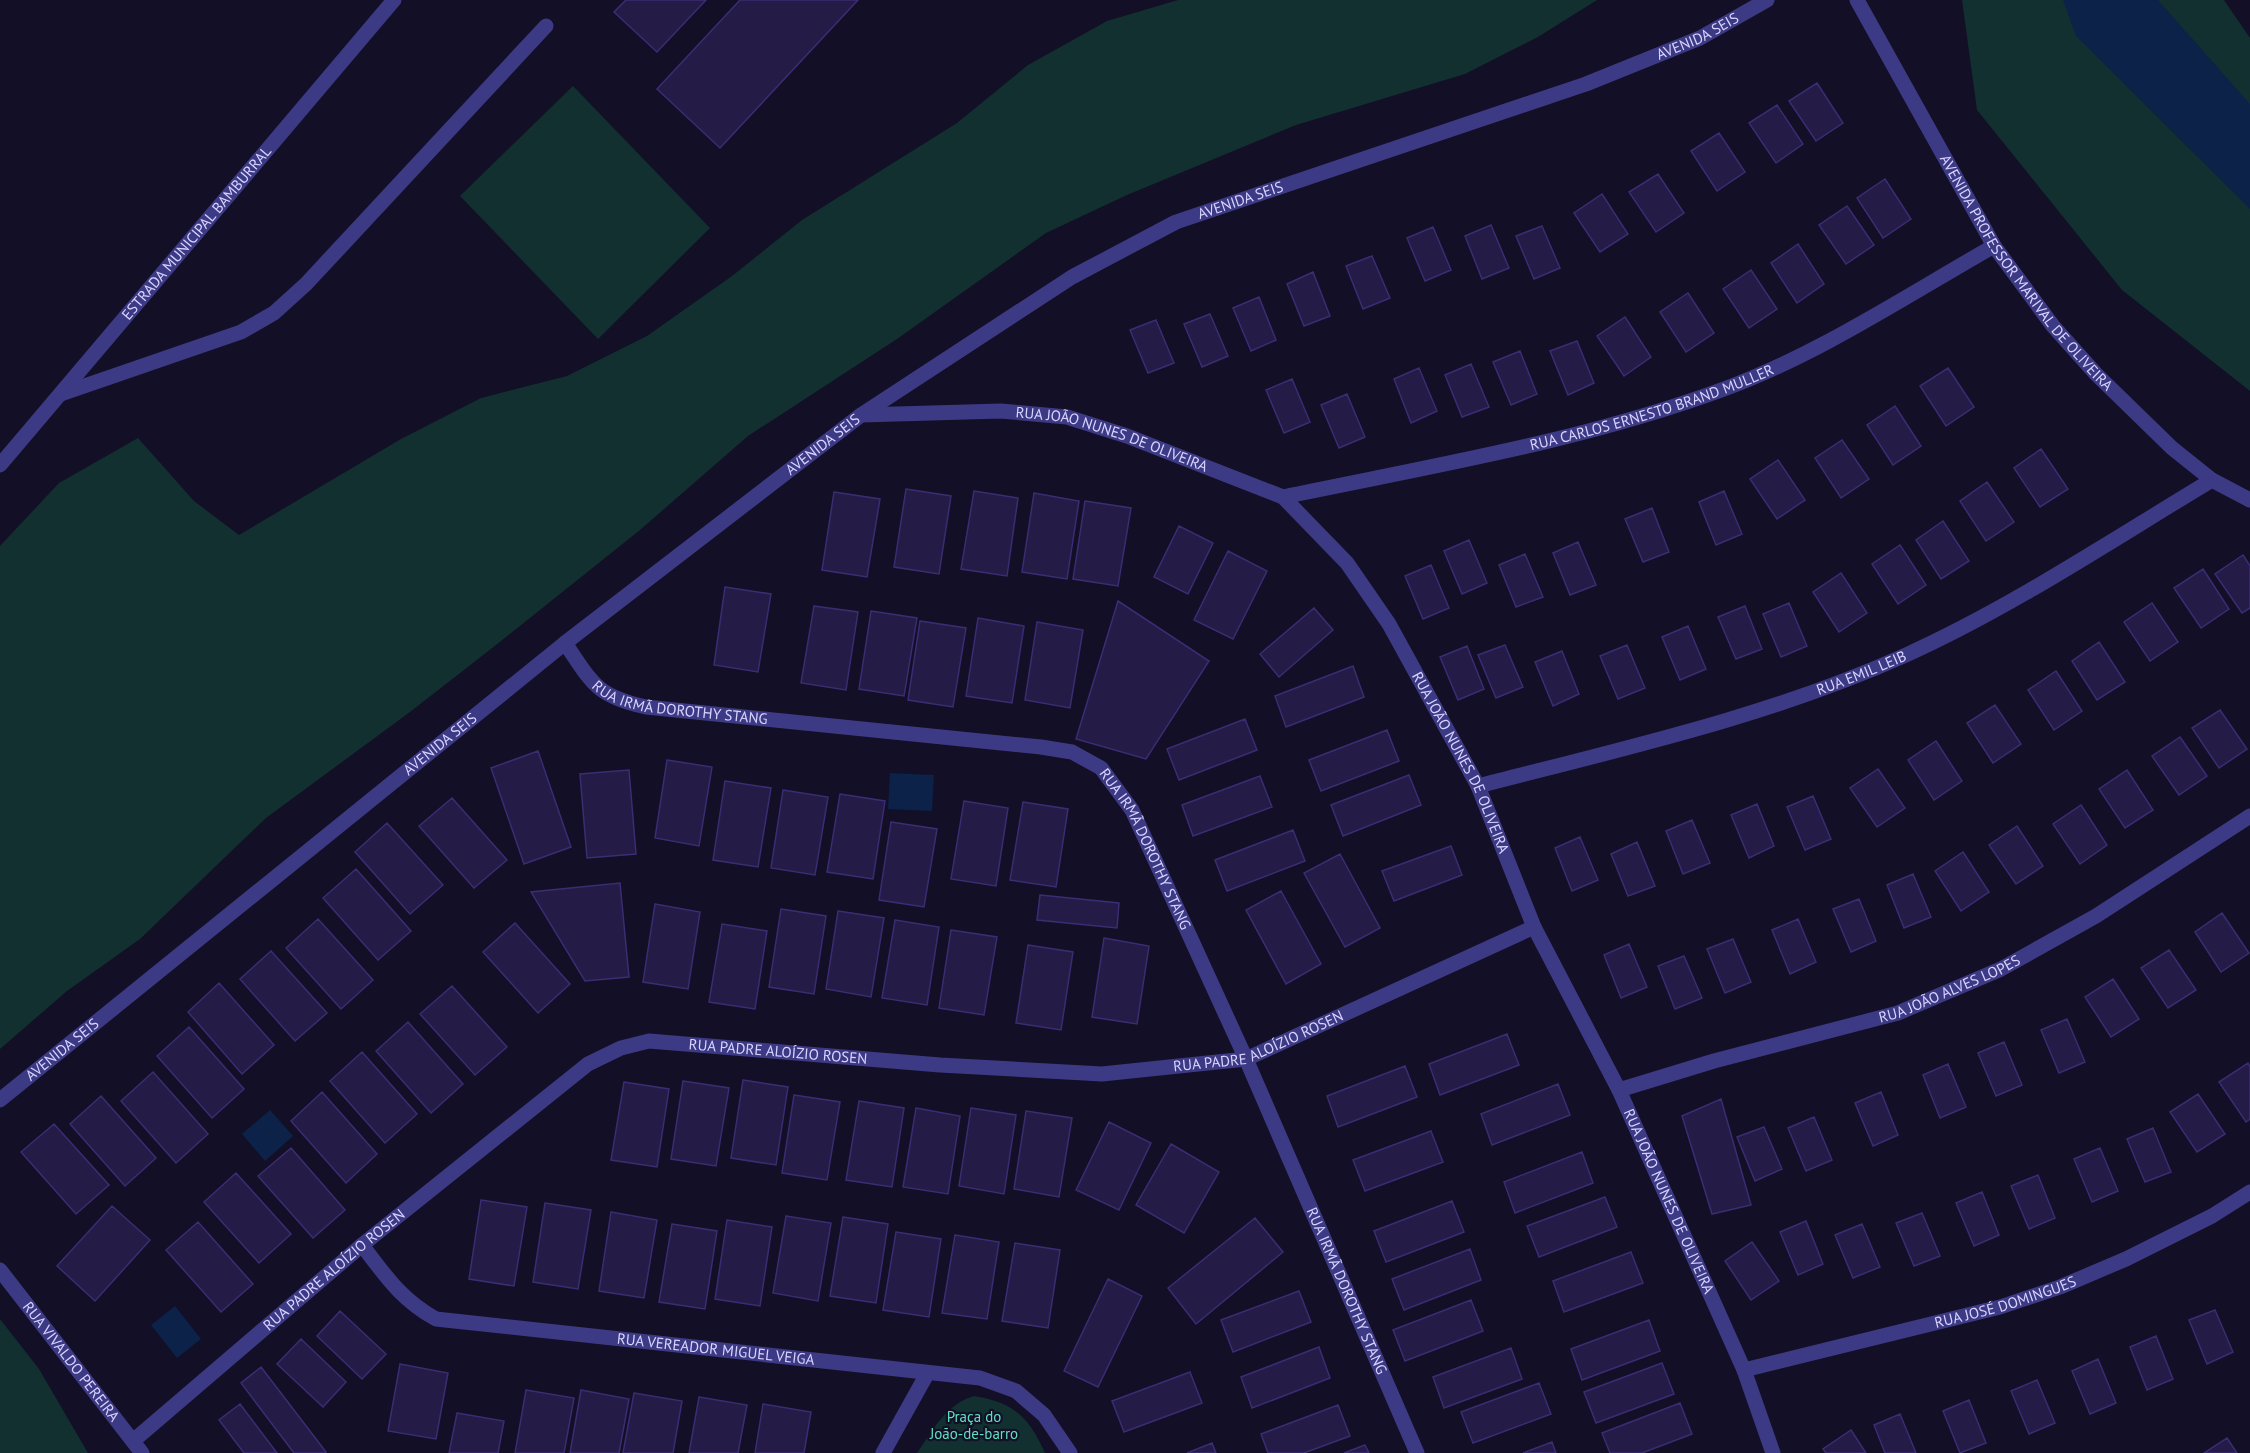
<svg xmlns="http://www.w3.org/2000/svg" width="2250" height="1453" font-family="'PT Sans',sans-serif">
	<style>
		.green { fill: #12302f }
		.water { fill: #0c2248 }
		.building { fill: #241b47; stroke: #3b2d73; stroke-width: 1.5 }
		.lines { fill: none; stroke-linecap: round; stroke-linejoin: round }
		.minor { stroke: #3d3a85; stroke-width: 15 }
		.labels { text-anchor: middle; stroke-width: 4.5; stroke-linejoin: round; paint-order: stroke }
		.street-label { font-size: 15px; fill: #d9d4ff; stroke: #130f26 }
		.park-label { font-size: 15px; fill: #5fe0c0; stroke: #130f26 }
	</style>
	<rect width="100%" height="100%" fill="#130f26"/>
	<path class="green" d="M1178 0H1597L1538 37 1465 74 1296 125 1127 195 1046 233 897 339 748 436 640 530 496 645 410 712 266 818 140 939 67 991 0 1049V546L59 483 138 438 194 501 239 535 401 439 481 398 567 376 647 336 732 276 802 220 957 123 1028 65 1107 21Z
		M1962 0H2224L2250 38V391L2122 290 1977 110Z
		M573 86 710 228 598 339 460 196Z
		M0 1319 39 1369 88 1453H0Z
		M974 1396C1013 1402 1029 1417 1045 1453H917C933 1430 946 1404 974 1396Z"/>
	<path class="water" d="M2063 0H2158L2250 104V209L2076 36Z
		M890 773 934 775 932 811 888 809Z
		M270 1110 293 1136 265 1161 242 1134Z
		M175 1306 201 1339 177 1358 151 1325Z"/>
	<path class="building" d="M626 0H706L657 52 614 12Z
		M740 0H858L720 148 657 89Z
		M1817 83 1843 123 1816 141 1789 101Z
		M1777 105 1803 144 1776 163 1749 123Z
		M1719 133 1745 172 1717 191 1691 151Z
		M1658 174 1684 213 1656 232 1629 192Z
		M1885 179 1911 219 1883 238 1857 198Z
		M1602 194 1628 234 1600 252 1574 213Z
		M1847 206 1874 245 1846 264 1819 225Z
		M1491 225 1509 268 1482 279 1465 236Z
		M1542 226 1560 268 1534 279 1516 236Z
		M1433 227 1451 270 1425 281 1407 238Z
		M1798 244 1824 284 1797 303 1771 263Z
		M1372 256 1390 298 1363 309 1346 266Z
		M1751 270 1777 309 1749 328 1723 289Z
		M1313 272 1330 316 1304 326 1287 284Z
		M1688 293 1714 333 1686 352 1660 312Z
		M1259 297 1276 340 1251 351 1233 308Z
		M1210 314 1228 356 1202 367 1184 324Z
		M1625 317 1651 357 1624 376 1597 336Z
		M1156 320 1174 363 1148 373 1130 330Z
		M1577 341 1594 383 1568 395 1550 351Z
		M1520 351 1537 394 1511 405 1493 362Z
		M1471 364 1489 407 1462 417 1445 375Z
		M1419 368 1437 411 1411 423 1394 379Z
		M1948 368 1974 407 1946 426 1920 386Z
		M1292 379 1310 422 1284 433 1266 390Z
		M1347 394 1365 437 1339 448 1321 405Z
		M1895 406 1921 446 1893 465 1867 425Z
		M1842 440 1869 479 1841 498 1815 458Z
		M2041 449 2068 489 2040 507 2014 468Z
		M1778 460 1805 500 1777 519 1750 479Z
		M1987 482 2014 522 1986 541 1960 501Z
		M906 489 951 496 939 574 894 567Z
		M974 491 1018 498 1007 576 961 569Z
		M1724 491 1742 534 1716 545 1699 502Z
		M834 492 880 499 867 577 822 570Z
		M1034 493 1079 501 1067 579 1022 572Z
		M1085 501 1131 508 1118 586 1073 579Z
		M1652 508 1669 552 1643 562 1625 519Z
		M1943 521 1969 561 1941 579 1916 540Z
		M1179 526 1213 543 1188 594 1154 577Z
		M1469 540 1487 583 1462 594 1444 551Z
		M1578 542 1596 585 1570 595 1553 553Z
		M1900 545 1926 585 1898 604 1872 564Z
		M1228 551 1267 571 1233 639 1194 620Z
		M1525 554 1543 597 1516 607 1499 565Z
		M2243 555 2250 566V608L2242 613 2215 574Z
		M1431 565 1449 608 1423 619 1405 576Z
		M2203 569 2229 609 2201 628 2174 588Z
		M1841 573 1867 613 1839 632 1813 592Z
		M725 587 771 594 758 672 714 665Z
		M1118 601 1209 661 1146 759 1076 739Z
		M1789 603 1807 646 1781 657 1763 614Z
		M2152 603 2178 642 2150 661 2124 622Z
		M814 606 858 612 846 690 801 683Z
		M1745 606 1762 649 1736 659 1718 617Z
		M1314 608 1333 630 1279 677 1260 654Z
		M871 611 917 618 904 696 859 689Z
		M978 618 1024 626 1012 703 966 696Z
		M920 621 966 628 953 707 908 700Z
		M1037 622 1083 630 1070 708 1025 700Z
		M1688 626 1706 669 1680 680 1662 637Z
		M2099 642 2125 682 2097 700 2072 661Z
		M1505 645 1523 687 1496 698 1478 655Z
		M1627 645 1645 688 1618 699 1600 656Z
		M1467 646 1484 689 1458 700 1440 657Z
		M1562 651 1579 694 1553 706 1535 662Z
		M1353 666 1364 697 1286 727 1275 696Z
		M2056 671 2082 711 2054 730 2028 690Z
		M1995 705 2021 744 1993 763 1967 723Z
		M2220 710 2247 749 2219 768 2192 728Z
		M1245 719 1257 750 1179 780 1167 749Z
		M1387 730 1399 761 1321 791 1309 760Z
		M2180 737 2207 776 2179 795 2152 756Z
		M1936 741 1962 781 1934 800 1908 760Z
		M538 751 571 847 524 864 491 768Z
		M667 760 712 767 699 846 655 838Z
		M1878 769 1905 808 1877 827 1850 788Z
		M629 770 636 854 587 858 580 774Z
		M2127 770 2153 810 2125 828 2099 789Z
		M1409 775 1421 805 1343 836 1331 805Z
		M1260 776 1272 807 1193 836 1182 805Z
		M725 781 771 788 758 867 713 860Z
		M783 790 828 797 815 875 771 868Z
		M840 794 885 801 873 879 827 872Z
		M1813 796 1831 839 1805 850 1787 807Z
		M452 798 507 860 474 888 419 826Z
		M964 801 1008 808 996 886 951 879Z
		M1023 802 1068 809 1056 887 1010 880Z
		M1757 804 1774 846 1749 858 1731 815Z
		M2081 805 2107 845 2080 864 2053 824Z
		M1692 820 1710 863 1683 874 1666 831Z
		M891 822 937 829 924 907 879 900Z
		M387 823 443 885 410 914 355 852Z
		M2017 826 2043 866 2016 884 1989 845Z
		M1293 830 1305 861 1227 891 1215 860Z
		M1580 837 1598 880 1572 891 1555 848Z
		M1637 842 1655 886 1628 896 1611 854Z
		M1451 846 1462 875 1394 901 1382 871Z
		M1963 852 1989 892 1961 911 1935 871Z
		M1340 854 1380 928 1345 947 1304 873Z
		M356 869 411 931 378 960 323 898Z
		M1913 874 1931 917 1904 928 1887 885Z
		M620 883 629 977 585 981 531 892Z
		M1281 891 1321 964 1286 984 1246 910Z
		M1040 895 1119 903 1117 928 1037 920Z
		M1859 899 1876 941 1851 952 1833 909Z
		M655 904 700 912 688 989 643 982Z
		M781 909 826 916 814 994 769 987Z
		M838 911 884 918 871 997 826 989Z
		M2222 913 2249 953 2221 972 2195 932Z
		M318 919 373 980 341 1009 286 948Z
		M1798 919 1816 962 1790 974 1772 930Z
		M895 920 939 927 927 1005 882 998Z
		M515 923 570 984 538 1013 483 952Z
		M722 924 767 931 755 1009 709 1002Z
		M951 930 997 937 984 1015 939 1008Z
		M1104 938 1149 946 1137 1024 1092 1017Z
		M1733 939 1751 982 1725 993 1707 949Z
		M1629 944 1647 987 1621 998 1604 955Z
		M1028 945 1073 952 1061 1030 1016 1023Z
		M2169 950 2196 990 2168 1008 2141 968Z
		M271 951 327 1013 295 1041 240 979Z
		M1684 956 1702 998 1675 1009 1658 966Z
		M2113 979 2139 1019 2111 1037 2085 997Z
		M219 983 274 1045 242 1074 188 1012Z
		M452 986 507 1047 475 1075 420 1014Z
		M2067 1019 2085 1062 2059 1073 2041 1030Z
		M408 1022 463 1084 431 1113 376 1051Z
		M189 1027 244 1089 212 1118 157 1056Z
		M1507 1034 1519 1065 1440 1095 1429 1064Z
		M2004 1042 2022 1085 1996 1096 1978 1053Z
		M362 1052 417 1114 385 1143 330 1081Z
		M2248 1063 2250 1067V1119L2246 1122 2219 1082Z
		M1948 1064 1966 1107 1940 1118 1923 1075Z
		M1405 1066 1417 1097 1338 1127 1327 1096Z
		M153 1072 208 1134 176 1163 121 1101Z
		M743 1080 788 1087 776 1165 731 1158Z
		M683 1081 729 1088 716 1166 671 1159Z
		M624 1082 669 1089 657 1167 611 1160Z
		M1558 1084 1570 1115 1492 1145 1481 1114Z
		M322 1092 377 1154 346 1183 291 1121Z
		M1881 1092 1898 1135 1873 1146 1855 1103Z
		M2198 1094 2225 1134 2197 1152 2170 1112Z
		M794 1095 840 1102 827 1180 782 1173Z
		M101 1096 156 1158 125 1186 70 1124Z
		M1721 1099 1751 1205 1712 1214 1682 1116Z
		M859 1101 904 1108 892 1187 846 1180Z
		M916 1108 960 1116 948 1194 903 1187Z
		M971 1108 1016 1115 1004 1194 959 1186Z
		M1026 1111 1072 1118 1059 1197 1014 1189Z
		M1814 1117 1832 1160 1806 1171 1788 1128Z
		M1109 1122 1151 1143 1119 1210 1076 1190Z
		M54 1124 109 1185 76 1214 21 1152Z
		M1764 1127 1782 1169 1755 1181 1737 1137Z
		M2153 1128 2171 1172 2145 1182 2127 1139Z
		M1431 1131 1443 1162 1365 1191 1353 1160Z
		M1171 1144 1219 1172 1184 1233 1136 1205Z
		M291 1148 345 1210 313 1238 258 1176Z
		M2100 1148 2118 1191 2092 1202 2074 1159Z
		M1582 1152 1593 1183 1515 1213 1504 1182Z
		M236 1173 291 1234 259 1263 204 1202Z
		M2038 1175 2055 1218 2029 1229 2011 1186Z
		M1982 1192 1999 1235 1974 1246 1956 1203Z
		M1605 1197 1617 1227 1539 1257 1527 1226Z
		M481 1200 527 1207 514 1286 469 1279Z
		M1452 1201 1464 1232 1386 1262 1374 1231Z
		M545 1203 591 1210 578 1289 533 1282Z
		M112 1206 150 1240 95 1301 57 1266Z
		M611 1212 657 1220 644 1298 599 1291Z
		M1922 1213 1940 1256 1914 1266 1896 1223Z
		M786 1216 831 1223 818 1301 773 1293Z
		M843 1217 888 1224 876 1303 830 1296Z
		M1255 1218 1283 1252 1196 1324 1168 1288Z
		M727 1220 772 1227 760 1306 715 1299Z
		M1806 1221 1823 1264 1798 1275 1780 1232Z
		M198 1222 253 1284 221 1312 166 1250Z
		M672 1224 717 1231 705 1309 659 1302Z
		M1862 1224 1880 1267 1853 1278 1835 1235Z
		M896 1232 941 1239 929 1317 883 1310Z
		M955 1235 999 1242 987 1319 942 1313Z
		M1752 1242 1779 1281 1751 1300 1725 1261Z
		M1015 1243 1060 1250 1048 1328 1002 1321Z
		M1470 1249 1481 1280 1404 1310 1392 1279Z
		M1631 1252 1643 1283 1564 1312 1553 1281Z
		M1108 1279 1142 1296 1098 1387 1064 1371Z
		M1299 1291 1311 1322 1233 1352 1221 1320Z
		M1471 1300 1483 1331 1405 1361 1393 1330Z
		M2215 1310 2233 1352 2207 1364 2189 1320Z
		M340 1311 386 1354 362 1379 317 1336Z
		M1649 1320 1660 1351 1582 1380 1571 1349Z
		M2156 1336 2173 1379 2147 1390 2130 1347Z
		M301 1339 346 1382 323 1407 277 1364Z
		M1319 1347 1330 1378 1252 1408 1241 1377Z
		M1511 1348 1522 1379 1444 1408 1433 1377Z
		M2098 1359 2116 1403 2090 1414 2072 1371Z
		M1662 1363 1674 1394 1596 1423 1584 1392Z
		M400 1364 448 1373 436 1439 388 1431Z
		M261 1367 326 1452 324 1453H294L241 1383Z
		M1190 1372 1202 1403 1124 1432 1112 1401Z
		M2037 1380 2055 1423 2029 1434 2011 1391Z
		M1539 1383 1551 1414 1473 1443 1461 1412Z
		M526 1390 574 1398 564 1453H515Z
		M581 1390 629 1399 619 1453H570Z
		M634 1393 682 1401 673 1453H623Z
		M699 1397 747 1405 738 1453H689Z
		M1969 1400 1986 1443 1960 1453 1943 1411Z
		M1680 1403 1692 1434 1642 1453H1610L1602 1433Z
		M240 1404 277 1453H244L219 1420Z
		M763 1404 811 1412 804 1453H755Z
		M1338 1405 1350 1436 1304 1453H1268L1261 1434Z
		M457 1413 504 1421 498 1453H449Z
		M1900 1414 1916 1453H1885L1874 1425Z
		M1851 1430 1866 1453H1826L1823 1449Z
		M2227 1438 2237 1453H2204Z
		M1552 1442 1556 1453H1523Z
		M1212 1443 1216 1453H1187Z
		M1365 1445 1369 1453H1344Z"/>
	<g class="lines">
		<g class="minor">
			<path id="s1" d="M1857 0 1994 246 2053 326 2096 374 2172 448 2212 480 2250 500"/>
			<path d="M61 394 241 332 274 313 306 284 546 26"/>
			<path id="s2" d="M861 415 1001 411 1067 417 1127 436 1283 497 1347 563 1389 624 1478 786 1534 927 1619 1090 1744 1370 1773 1453"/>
			<path id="s3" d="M0 465 394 0"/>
			<path id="s4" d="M1283 497C1431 466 1583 441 1724 389 1819 354 1906 296 1994 246"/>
			<path id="s5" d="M565 643C592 683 596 696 646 707L1041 747 1072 752 1101 768 1132 810 1246 1059 1417 1453"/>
			<path id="s6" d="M1478 786C1621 749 1770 716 1906 655 2012 607 2112 540 2212 480"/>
			<path id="s7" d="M1619 1090 1714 1061 1898 1013 2001 969 2096 916 2250 816"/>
			<path id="s8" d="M0 1100 565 643 861 415 1072 277 1176 222 1586 84 1700 38 1767 0"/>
			<path id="s9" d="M362 1245C385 1275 401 1300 436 1319L980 1378 1016 1391 1044 1415 1070 1453"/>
			<path id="s10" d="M0 1270 142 1453"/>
			<path id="s11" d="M1744 1370 2000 1307 2060 1287 2126 1259 2212 1216 2250 1192"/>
			<path id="s12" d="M133 1441 362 1245 588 1064 621 1048 649 1041 940 1065 1102 1074 1246 1059 1534 927"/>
			<path d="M883 1453 927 1374"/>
		</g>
	</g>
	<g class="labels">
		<g class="street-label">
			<text dy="5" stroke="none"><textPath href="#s8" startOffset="2024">AVENIDA SEIS</textPath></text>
			<text dy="5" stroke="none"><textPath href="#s8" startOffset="1538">AVENIDA SEIS</textPath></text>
			<text dy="5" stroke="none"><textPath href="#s3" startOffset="304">ESTRADA MUNICIPAL BAMBURRAL</textPath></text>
			<text dy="5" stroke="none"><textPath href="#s1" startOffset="322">AVENIDA PROFESSOR MARIVAL DE OLIVEIRA</textPath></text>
			<text dy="5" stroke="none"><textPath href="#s4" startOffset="380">RUA CARLOS ERNESTO BRAND MULLER</textPath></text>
			<text dy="5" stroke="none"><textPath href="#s2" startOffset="255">RUA JOÃO NUNES DE OLIVEIRA</textPath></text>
			<text dy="5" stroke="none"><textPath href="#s8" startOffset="1052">AVENIDA SEIS</textPath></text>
			<text dy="5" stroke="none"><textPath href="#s6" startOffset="400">RUA EMIL LEIB</textPath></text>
			<text dy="5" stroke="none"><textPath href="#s5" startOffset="140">RUA IRMÃ DOROTHY STANG</textPath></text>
			<text dy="5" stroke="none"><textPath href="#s8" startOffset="566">AVENIDA SEIS</textPath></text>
			<text dy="5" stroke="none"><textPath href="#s2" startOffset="759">RUA JOÃO NUNES DE OLIVEIRA</textPath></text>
			<text dy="5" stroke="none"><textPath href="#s5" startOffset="662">RUA IRMÃ DOROTHY STANG</textPath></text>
			<text dy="5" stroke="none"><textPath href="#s7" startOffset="346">RUA JOÃO ALVES LOPES</textPath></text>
			<text dy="5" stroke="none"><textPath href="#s12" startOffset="1272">RUA PADRE ALOÍZIO ROSEN</textPath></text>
			<text dy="5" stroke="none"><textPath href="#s8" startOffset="80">AVENIDA SEIS</textPath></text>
			<text dy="5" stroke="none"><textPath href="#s12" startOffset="786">RUA PADRE ALOÍZIO ROSEN</textPath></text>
			<text dy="5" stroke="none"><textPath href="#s2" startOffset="1245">RUA JOÃO NUNES DE OLIVEIRA</textPath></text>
			<text dy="5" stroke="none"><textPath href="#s12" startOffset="264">RUA PADRE ALOÍZIO ROSEN</textPath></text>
			<text dy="5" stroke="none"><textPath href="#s5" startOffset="1148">RUA IRMÃ DOROTHY STANG</textPath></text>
			<text dy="5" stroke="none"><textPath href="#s11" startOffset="270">RUA JOSÉ DOMINGUES</textPath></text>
			<text dy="5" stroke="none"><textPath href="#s9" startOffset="387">RUA VEREADOR MIGUEL VEIGA</textPath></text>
			<text dy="5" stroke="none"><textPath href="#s10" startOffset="116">RUA VIVALDO PEREIRA</textPath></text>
		</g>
		<g class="park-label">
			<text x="974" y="1422">Praça do<tspan x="974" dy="17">João-de-barro</tspan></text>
		</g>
	</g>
</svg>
